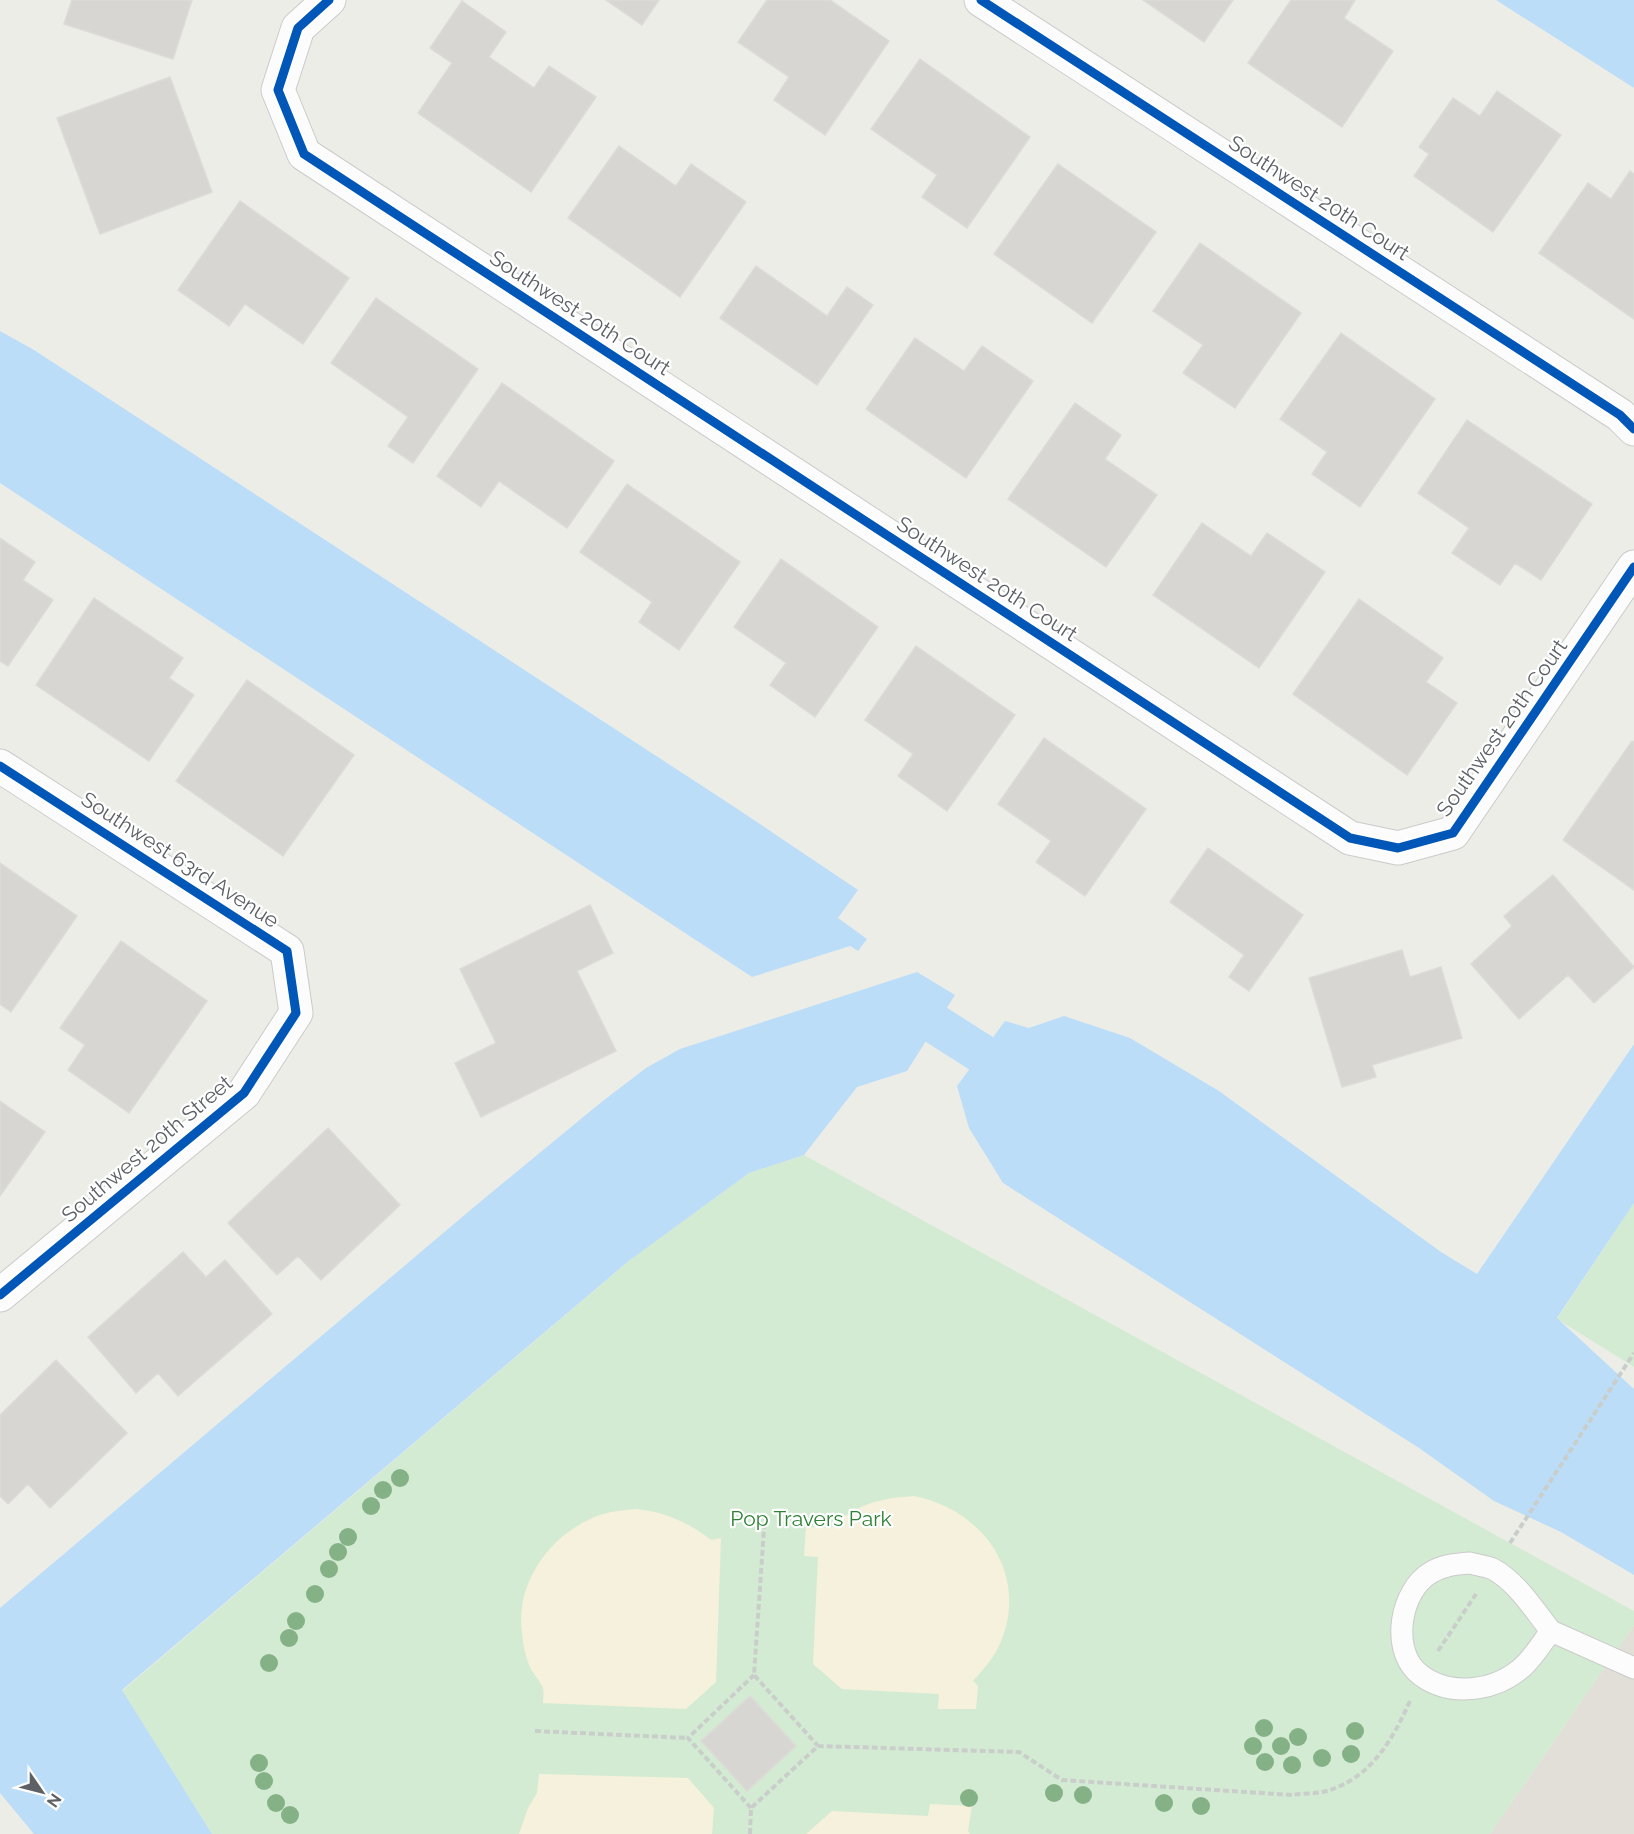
<svg xmlns="http://www.w3.org/2000/svg" width="1634" height="1834" font-family="Raleway,sans-serif">
	<style>
		.education { fill: #e1dfd7 }
		.green { fill: #d4ebd3 }
		.sand { fill: #f6f1dc }
		.water { fill: #bbddf8 }
		.lines { fill: none; stroke-linecap: round; stroke-linejoin: round }
		.canal { stroke: #bbddf8; stroke-width: 40 }
		.building { fill: #d7d6d3; stroke: #dcdbd7; stroke-width: 1.5 }
		.lane-casing { stroke: #cacbca; stroke-width: 23 }
		.street-casing { stroke: #cacbca; stroke-width: 35 }
		.path { stroke: #c9cecb; stroke-width: 4; stroke-dasharray: 6 3; stroke-linecap: butt }
		.lane { stroke: #fcfcfc; stroke-width: 21 }
		.street { stroke: #fcfcfc; stroke-width: 33 }
		.cycleway-casing { stroke: #fff; stroke-width: 13 }
		.cycleway { stroke: #0057b8; stroke-width: 9 }
		.tree { fill: #84b286 }
		.labels { text-anchor: middle; stroke-width: 4.5; stroke-linejoin: round; paint-order: stroke }
		.street-label { font-size: 21px; fill: #5d6166; stroke: #fff }
		.park-label { font-size: 21px; fill: #2f8235; stroke: #fff }
	</style>
	<rect width="100%" height="100%" fill="#edede8"/>
	<path class="education" d="M1634 1625V1834H1490Z"/>
	<path class="green" d="M804 1155 1634 1611V1625L1490 1834H212L122 1691 635 1256 749 1173Z
		M1634 1203V1367L1557 1319Z"/>
	<path class="sand" d="M914 1496C985 1510 1032 1578 998 1648 992 1660 982 1671 973 1681L978 1686 976 1709H938L939 1694 842 1689 813 1664 818 1557 804 1556 806 1527 831 1528C855 1504 882 1498 914 1496Z
		M636 1509C665 1512 688 1522 711 1540L721 1538 716 1682 686 1709 543 1703C543 1699 544 1692 543 1689 541 1681 532 1673 529 1665 525 1655 523 1644 522 1633 515 1581 552 1532 600 1515 612 1511 624 1510 636 1509Z
		M539 1774 688 1778 714 1808 712 1834H519L528 1808 537 1793Z
		M930 1804 972 1806 968 1831 970 1834H806L832 1811 928 1816Z"/>
	<path class="water" d="M1496 0H1634V88Z
		M0 331 34 350 736 808 858 890 838 918 867 939 858 951 850 946 752 977 0 483Z
		M917 972 955 995 907 1071 857 1087 804 1155 749 1173 630 1260 122 1690 212 1834H34L0 1793V1608L474 1207 599 1104 646 1068 680 1049Z
		M1064 1016 1130 1038 1219 1091 1441 1252 1477 1274 1634 1044V1203L1557 1318 1634 1389V1575L1561 1532 1494 1501 1419 1448 1003 1183 969 1128 957 1086 1005 1021 1029 1028Z"/>
	<g class="lines">
		<path class="canal" d="M890 1037 921 1015 1028 1083"/>
	</g>
	<path class="building" d="M72 0H192L173 59 64 24Z
		M606 0H659L642 25Z
		M767 0H830L889 41 825 135 774 100 789 77 738 42Z
		M1143 0H1233L1204 42Z
		M1291 0H1355L1344 18 1393 51 1342 127 1248 63Z
		M462 1 506 32 489 57 534 88 549 66 596 97 531 192 418 113 452 63 430 48Z
		M920 59 1030 137 967 228 922 197 937 175 871 129Z
		M170 77 212 192 100 234 57 118Z
		M1497 91 1561 135 1493 232 1414 176 1429 154 1419 147 1453 98 1480 116Z
		M619 146 676 186 691 164 746 202 680 297 568 218Z
		M1058 164 1156 232 1092 323 994 254Z
		M1630 171 1634 174V319L1539 253 1588 183 1611 199Z
		M240 201 349 278 303 344 245 304 229 326 178 290Z
		M1200 243 1301 313 1235 408 1183 373 1203 345 1153 311Z
		M756 266 827 316 847 287 873 305 817 385 720 318Z
		M376 298 478 369 413 463 388 446 408 417 331 363Z
		M1341 333 1435 399 1360 507 1312 474 1327 452 1280 419Z
		M915 338 964 371 982 346 1033 381 966 478 866 409Z
		M502 383 614 461 567 528 499 481 481 507 437 476Z
		M1075 403 1121 435 1105 459 1157 495 1106 567 1008 499Z
		M1467 420 1592 504 1541 580 1515 563 1500 585 1452 553 1469 528 1418 493Z
		M627 484 740 562 679 650 639 622 652 602 580 552Z
		M1202 523 1251 556 1267 533 1325 572 1259 668 1153 595Z
		M0 538 35 562 23 580 53 600 8 666 0 661Z
		M781 559 878 627 815 717 770 685 786 663 734 627Z
		M94 598 183 658 169 678 194 695 149 761 36 685Z
		M1359 599 1443 658 1426 682 1457 703 1407 775 1293 694Z
		M916 646 1015 715 947 811 898 776 913 754 865 720Z
		M247 680 354 755 283 856 176 781Z
		M1044 738 1146 809 1085 896 1036 862 1051 841 998 804Z
		M1632 741 1634 742V890L1563 840Z
		M1208 848 1303 915 1249 991 1229 977 1244 955 1170 902Z
		M0 863 77 916 11 1012 0 1004Z
		M1553 875 1634 967 1594 1003 1568 975 1519 1019 1471 964 1512 926 1504 916Z
		M590 905 613 953 577 971 616 1051 481 1117 455 1063 496 1043 460 969Z
		M121 941 207 1001 129 1113 68 1070 85 1045 60 1028Z
		M1402 950 1410 977 1441 967 1462 1038 1372 1065 1376 1077 1342 1087 1309 978Z
		M0 1101 45 1132 0 1196Z
		M328 1128 400 1205 321 1280 298 1256 277 1275 228 1223Z
		M183 1252 206 1277 225 1260 272 1314 178 1396 158 1373 136 1393 88 1337Z
		M56 1360 127 1433 50 1508 28 1484 8 1504 0 1496V1415Z
		M750 1696 796 1746 747 1791 701 1741Z"/>
	<g class="lines">
		<defs>
			<path id="lane" d="M1470 1563C1477 1565 1486 1566 1493 1569 1517 1582 1534 1610 1551 1631 1541 1644 1532 1660 1519 1670 1490 1693 1444 1697 1416 1671 1391 1646 1401 1591 1430 1573 1443 1565 1456 1564 1470 1563Z
				M1551 1631 1634 1668"/>
			<path id="street" d="M329 0 298 28 278 90 304 154 1350 838 1398 848 1453 833 1634 567
				M981 0 1620 415 1634 429
				M0 766 287 951 296 1013 244 1093 0 1295"/>
		</defs>
		<use href="#lane" class="lane-casing"/>
		<use href="#street" class="street-casing"/>
		<path class="path" d="M765 1514 754 1675 818 1746
			M1510 1543 1634 1353
			M1438 1651 1476 1594
			M535 1731 688 1738
			M751 1808 688 1738 754 1675
			M750 1834 751 1808 818 1746 1019 1752 1062 1780 1292 1795C1304 1793 1319 1794 1330 1790 1371 1777 1393 1739 1410 1701"/>
		<use href="#lane" class="lane"/>
		<use href="#street" class="street"/>
		<defs>
			<path id="cycleway" d="M329 0 298 28 278 90 304 154 1350 838 1398 848 1453 833 1634 567
				M981 0 1620 415 1634 429
				M0 766 287 951 296 1013 244 1093 0 1295"/>
		</defs>
		<use href="#cycleway" class="cycleway-casing"/>
		<use href="#cycleway" class="cycleway"/>
	</g>
	<g class="tree">
		<circle cx="400" cy="1478" r="9"/>
		<circle cx="383" cy="1490" r="9"/>
		<circle cx="371" cy="1506" r="9"/>
		<circle cx="348" cy="1537" r="9"/>
		<circle cx="338" cy="1552" r="9"/>
		<circle cx="329" cy="1569" r="9"/>
		<circle cx="315" cy="1594" r="9"/>
		<circle cx="296" cy="1621" r="9"/>
		<circle cx="289" cy="1638" r="9"/>
		<circle cx="269" cy="1663" r="9"/>
		<circle cx="1264" cy="1728" r="9"/>
		<circle cx="1355" cy="1731" r="9"/>
		<circle cx="1298" cy="1737" r="9"/>
		<circle cx="1253" cy="1746" r="9"/>
		<circle cx="1281" cy="1746" r="9"/>
		<circle cx="1351" cy="1754" r="9"/>
		<circle cx="1322" cy="1758" r="9"/>
		<circle cx="1265" cy="1762" r="9"/>
		<circle cx="259" cy="1763" r="9"/>
		<circle cx="1292" cy="1765" r="9"/>
		<circle cx="264" cy="1781" r="9"/>
		<circle cx="1054" cy="1793" r="9"/>
		<circle cx="1083" cy="1795" r="9"/>
		<circle cx="969" cy="1798" r="9"/>
		<circle cx="276" cy="1803" r="9"/>
		<circle cx="1164" cy="1803" r="9"/>
		<circle cx="1201" cy="1806" r="9"/>
		<circle cx="290" cy="1815" r="9"/>
	</g>
	<g class="labels">
		<g class="street-label">
			<text transform="translate(1319 198) rotate(33)" y="7">Southwest 20th Court</text>
			<text transform="translate(580 313) rotate(33)" y="7">Southwest 20th Court</text>
			<text transform="translate(987 579) rotate(33)" y="7">Southwest 20th Court</text>
			<text transform="translate(1502 728) rotate(-55)" y="7">Southwest 20th Court</text>
			<text transform="translate(180 860) rotate(33)" y="7">Southwest 63rd Avenue</text>
			<text transform="translate(147 1149) rotate(-40)" y="7">Southwest 20th Street</text>
		</g>
		<g class="park-label">
			<text x="811" y="1526">Pop Travers Park</text>
		</g>
	</g>
	<g transform="translate(42 1792) rotate(125)" stroke="#ffffff" stroke-width="4.5" paint-order="stroke">
	<path d="M0-4.5L10 22L0 15L-10 22Z" fill="#5d6166"/>
	<text y="-9" font-size="16" font-weight="bold" text-anchor="middle" fill="#5d6166">N</text>
	</g>
</svg>
